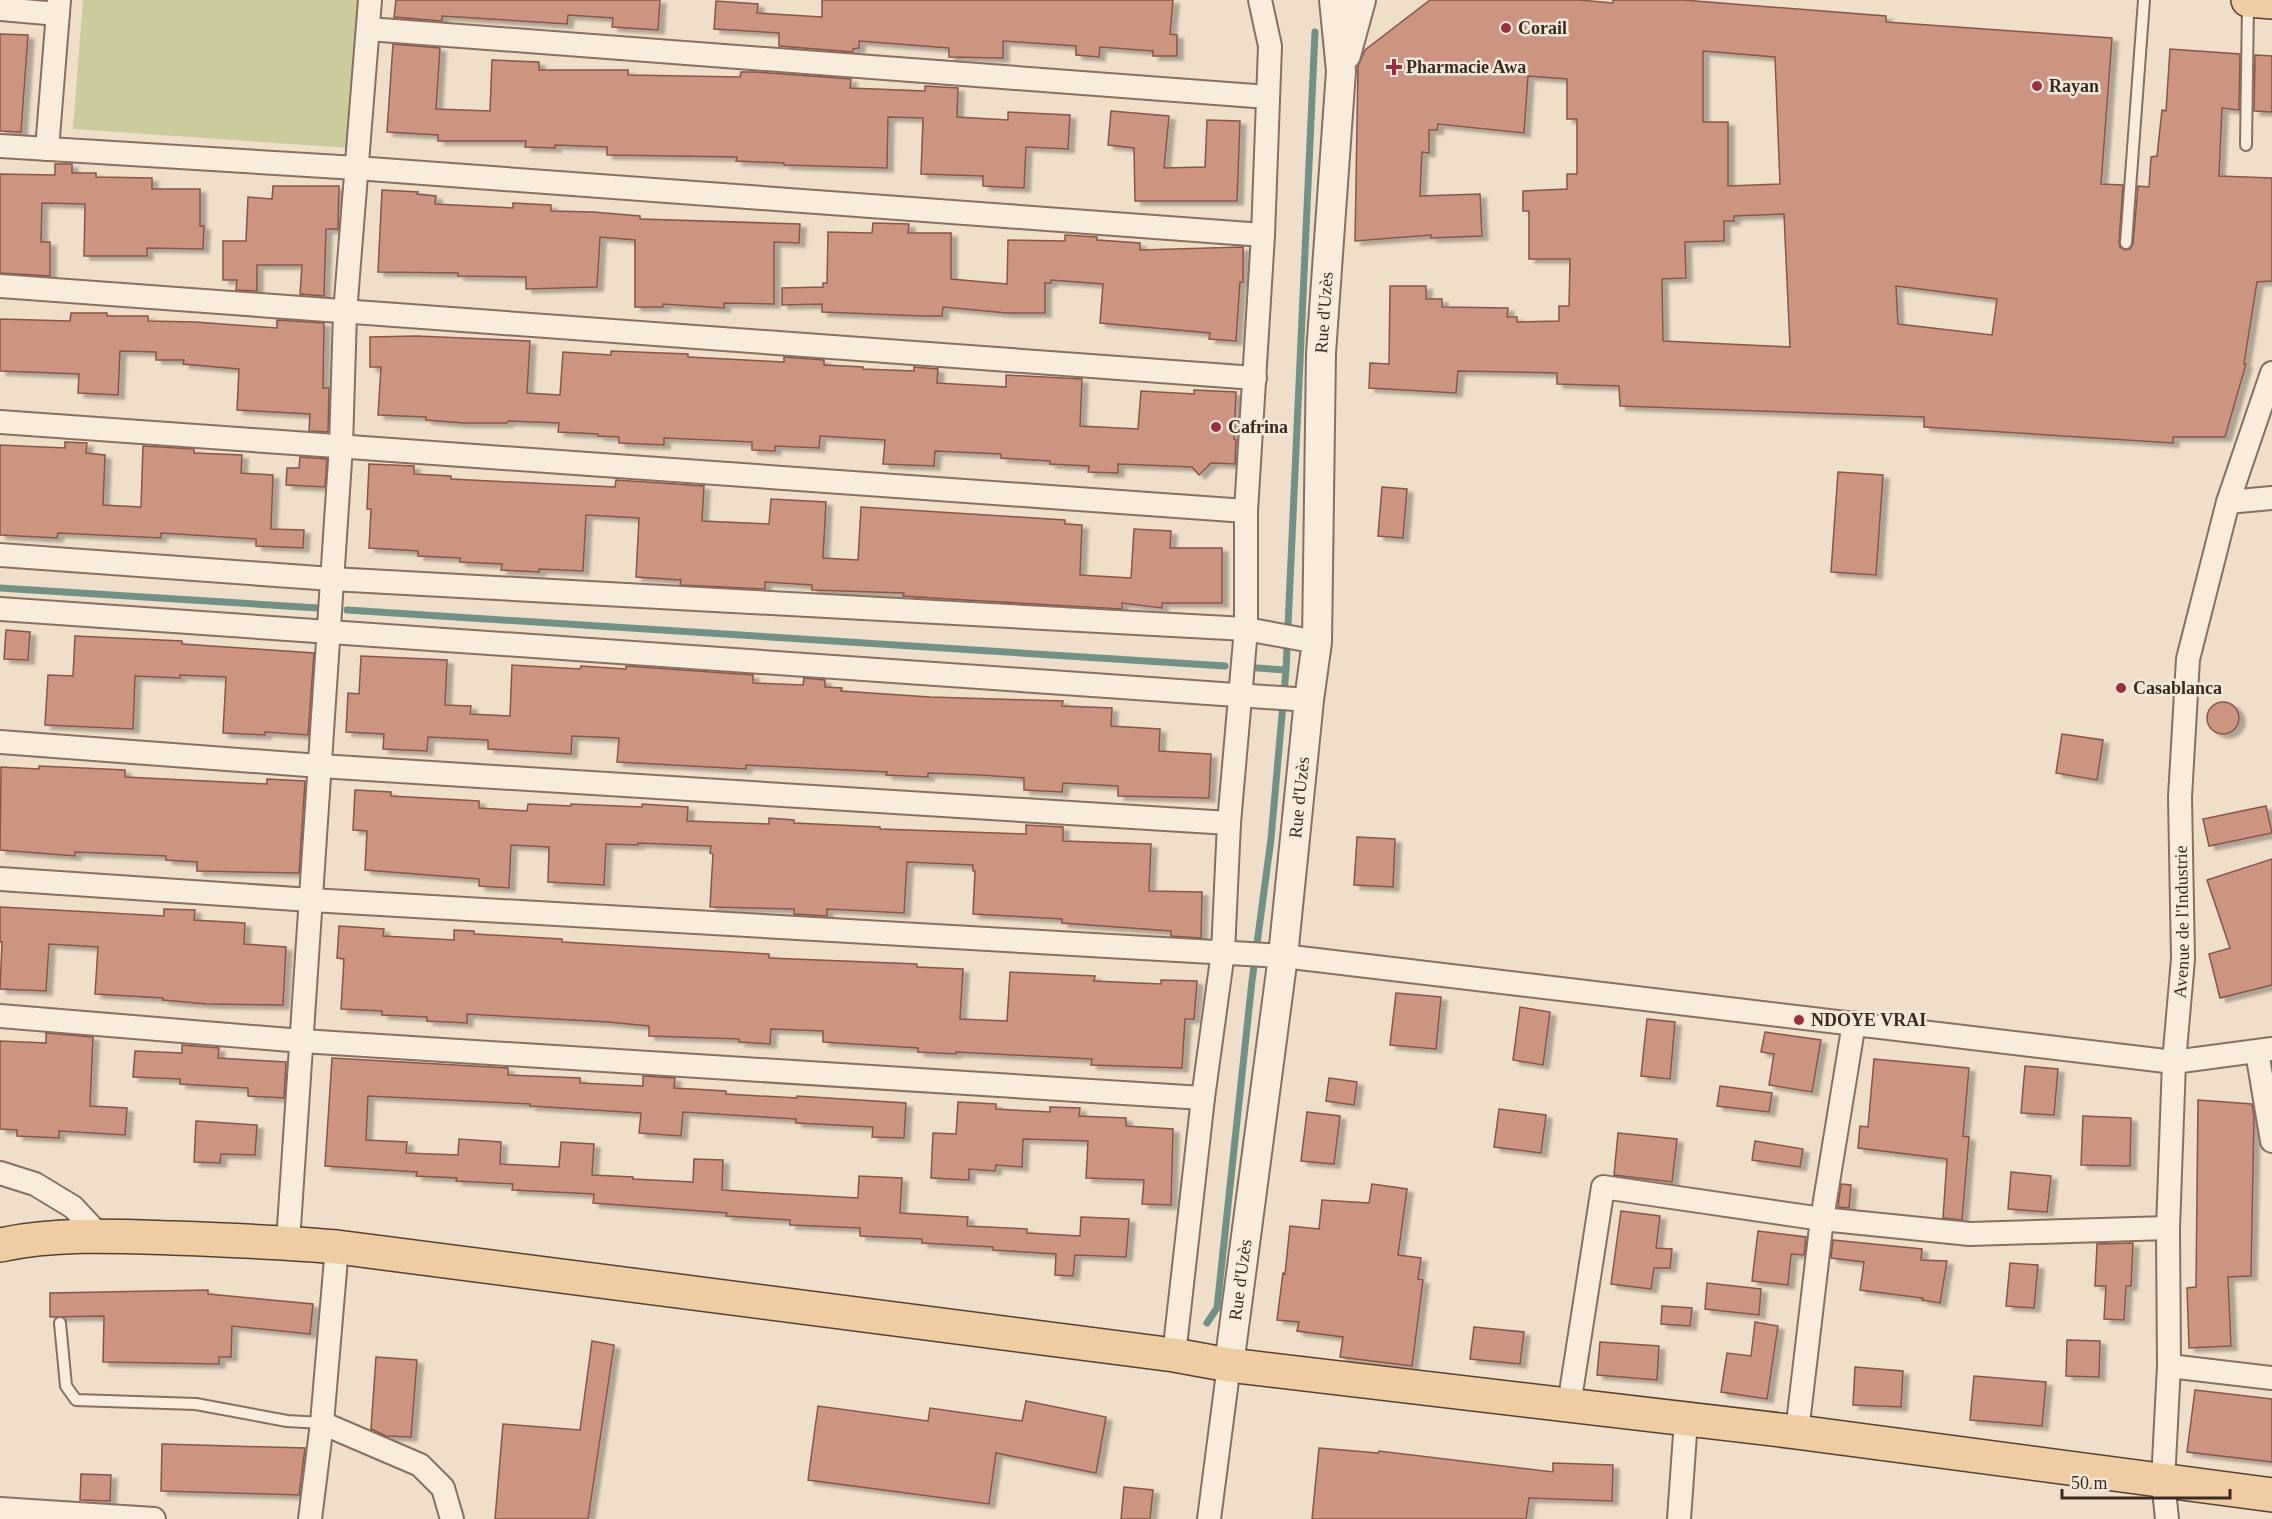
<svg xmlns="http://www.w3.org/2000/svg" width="2272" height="1519" font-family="'Times New Roman',serif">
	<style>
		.green { fill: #cccb9d }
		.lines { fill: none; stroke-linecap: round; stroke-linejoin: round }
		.stream { stroke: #719184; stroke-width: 7 }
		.building { fill: #cb9581; stroke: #895645; stroke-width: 1.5; fill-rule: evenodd; filter: url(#shadow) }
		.service-casing { stroke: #8a6f5e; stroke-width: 14 }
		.minor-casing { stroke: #8a6f5e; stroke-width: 26 }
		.tertiary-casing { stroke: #8a6f5e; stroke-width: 32 }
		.primary-casing { stroke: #583f32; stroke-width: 36 }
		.service { stroke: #f8ecdd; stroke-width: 10 }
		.minor { stroke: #f8ecdd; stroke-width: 22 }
		.tertiary { stroke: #f8ecdd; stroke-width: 28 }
		.primary { stroke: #efcda4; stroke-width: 33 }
		.poi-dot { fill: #98303f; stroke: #f5e9d9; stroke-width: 2 }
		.labels { text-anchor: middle; stroke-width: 5; stroke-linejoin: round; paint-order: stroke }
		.poi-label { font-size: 18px; font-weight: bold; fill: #3b2a21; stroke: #f5e9d9; text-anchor: start }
		.street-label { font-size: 18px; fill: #3b2a21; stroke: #f5e9d9 }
	</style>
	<defs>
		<filter id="shadow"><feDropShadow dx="6" dy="4" stdDeviation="1.5" flood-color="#0004"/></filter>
	</defs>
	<rect width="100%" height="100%" fill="#eedeca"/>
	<path class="green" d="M83 0H359L349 148 73 129Z"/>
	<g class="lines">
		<path class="stream" d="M0 588 318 608
			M347 610 1225 666
			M1257 668 1286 670
			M1207 1323 1217 1308 1252 981 1271 839 1286 670 1315 32"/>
	</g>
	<path class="building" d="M396 0H660L658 30 612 27 613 18 568 15 567 24 442 16V21L394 17Z
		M822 0H1173L1170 34 1177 35V56H1153V51L1100 47 1099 57 1076 55V46L1003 41V58L949 57V48L859 41V48L853 49V52L779 46V33L714 29 716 1 758 4 757 13 822 17Z
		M1430 0H1579L1613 3V0H1683L1886 16V22L2112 38 2101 184 2123 185 2119 242 2120 247 2125 250 2130 249 2133 244 2138 186 2149 187 2151 157 2157 156 2162 110 2166 111 2170 49 2240 54 2239 110 2222 108 2219 176 2272 178V281L2257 282 2244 364H2246L2225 437H2173V443L1924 427V417L1620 406 1619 386 1557 384V373L1458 371 1456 393 1369 388 1370 363 1389 364 1390 286H1426V299H1442V307L1508 308 1507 317H1517V322L1559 321V306H1569L1570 259H1529V211H1523V191L1567 189V174H1577V119H1567V79L1528 76 1524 133 1438 124 1437 130H1429V153L1422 152 1420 196 1480 194 1482 236 1431 238V235L1355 241 1358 66 1365 50ZM1703 51 1775 57 1780 184 1728 186V122H1703ZM1784 214 1790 347 1663 341 1662 279 1686 278 1685 242 1724 241V221H1734V216ZM1896 286 1997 299 1992 335 1898 324Z
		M0 34 28 35 21 132 0 131Z
		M393 44 440 48 436 109 490 111 492 60 539 62V70H628V75L740 77 741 72H756L851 79 850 88 925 91V86L958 88 957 117 1008 120V112L1070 115 1068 149 1026 147 1024 188 983 186V176L921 174 923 118 888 117 887 168 784 165V163L736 161 737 157 607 155V147L555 145V148L525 147 526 141H438V135L387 132Z
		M2255 55 2272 56V112L2254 111Z
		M1111 111 1169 116 1164 168 1205 167 1207 120 1240 121 1237 201H1135L1134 148 1108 145Z
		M55 164H72V173H96V177L152 178V189H200V226H204L203 249 147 248V256H84L85 204 42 203 41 242H50V276L0 273V174L55 175Z
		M273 186H339L338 229H326L324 296 300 294 302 265H257V291L236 290 237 280H223V241H246L248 197 272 199Z
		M382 190 418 192 417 194 436 196 435 204 513 208V203L551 205V211L593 212 640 216V219L800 224 799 243 774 242V304L724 303V308L663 304V307H635V240L600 237 597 287 526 289V277L458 276V273L378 272Z
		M873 223 909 224 908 233H951V279L1007 284 1008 240 1065 241V235L1097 237V240L1140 243V250L1243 247V282H1240L1236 341 1209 339 1210 333 1100 323 1103 284 1051 280V283H1045V313H1007L943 307 942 316H922L822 312V304L782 305V288L823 287V283H827L828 232 872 233Z
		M71 313H107V316H148V321L195 322 277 328V320L324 323 323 388H329L328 432 309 431 310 414 237 410 239 369 183 364 184 360H156V352L120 351 118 395 78 393 79 374 0 371V319L70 321Z
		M416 336 530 341 527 393 560 395 563 352 611 355V351L688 354V357L784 362V357L824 360V365L863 367V369L914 371V367L938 369 937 383 1006 387V375L1082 379 1080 426 1138 429 1141 391 1194 394V390L1236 392 1234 439 1236 440 1235 464 1211 463 1199 475 1192 467 1118 464V473L1088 472 1089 466 1050 464V461L1001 458V454L935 451 934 466 883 464 885 440 820 436 819 448 775 446V451L752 450V442L664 438V445L619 443V437L598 436V434L558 432 559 423 508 421 507 423H463L426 420V417L378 415 381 367H370V337Z
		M65 442 87 443 86 453 105 455 103 505 141 507 143 446 194 449V453L242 455 241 473 273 475 271 529 304 530 303 548 256 546V539L161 533V538L58 533 57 538 0 535V445L65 448Z
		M300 457 327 459 325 487 286 485 287 468H299Z
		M369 464 414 466V474L451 476V479L615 487 616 480 704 486 702 521 769 524 771 499 826 502 823 558 858 560 861 507 1065 520V524L1082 525 1080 575 1131 578 1134 529 1171 531 1170 548H1222V603H1162V608L1122 603V609L949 599 903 596 904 593 812 590V585L765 582V589L680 585 681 580 636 577 639 518 586 515 583 571 539 569V572L501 570 502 564 460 562V558L418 556V551L369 548 371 509H367Z
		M1838 472 1883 475 1876 575 1831 572Z
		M1382 487 1407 489 1403 538 1378 536Z
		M6 630 30 632 28 660 4 659Z
		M75 636 182 641V644L314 653 308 735 265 732V735L223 733 226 677 180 675V678L135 676 133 729 45 725 48 675 73 676Z
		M361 656 447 660 445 705 471 706 470 714 510 716 512 665 580 669 581 666 626 669V666L753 675V683L803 685 804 678 825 680V687L842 688 841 691 930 697 1063 701 1062 706 1112 708 1111 726 1160 729 1159 751 1211 754 1209 798 1118 796V786L1063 783 1062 792 1024 790V778L979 775 928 773V777L886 775 887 772 746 765V769L617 762 619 738 572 736 571 754 488 749V740L428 737 427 751 383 749 384 734 346 732 348 693 359 694Z
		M2207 718a16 16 0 1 1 32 0a16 16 0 1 1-32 0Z
		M2062 734 2103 740 2097 780 2056 773Z
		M39 766 125 770V777L267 784V779L305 781 299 873 197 871V862L166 860V856L75 852V856L0 850 1 767 39 769Z
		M355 790 391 792V796L479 801V808L527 811 528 804 571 806V804L642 807V804L688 807 687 821 769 824V818L794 820V823L880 827V829L1026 834V825L1063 827V841L1151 844 1149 891 1202 892 1201 938 1171 936V931L1062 923V919L973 914 975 871H973V865L907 862 904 913 827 909V916L794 914V909L710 907 713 854 710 853 711 846 638 843V845L606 844 604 885 548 882 549 847 511 845 509 888 479 886V879L365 870 367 831 353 830Z
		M2266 806 2272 833 2209 846 2203 819Z
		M1357 837 1395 839 1393 887 1354 885Z
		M2272 859V985L2220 998 2209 954 2230 948 2207 880Z
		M0 907 164 916V909L195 910 194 920 245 923 244 944 286 947 283 1005 207 1004 163 1000V998L95 994 98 947 49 944 46 991 0 989 2 942H0Z
		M339 926 384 929 383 936 454 940V930L474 931V934L562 939V942L769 954V958L917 964V967L963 969 960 1019 1007 1021 1010 972 1095 976 1094 981 1161 984V980L1197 981 1194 1019H1185L1182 1068 1091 1065 1092 1059 956 1052V1054L918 1052V1048L823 1042V1031L771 1029 770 1044 739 1042V1039L649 1036V1026L608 1022 467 1014V1023L427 1021V1017L382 1015V1011L341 1009 344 959 337 958Z
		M1396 993 1441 997 1436 1049 1390 1045Z
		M1520 1007 1550 1012 1543 1065 1513 1060Z
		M1647 1019 1675 1022 1670 1079 1641 1076Z
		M1765 1032 1821 1040 1812 1092 1769 1085 1774 1054 1761 1052Z
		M46 1033 93 1037 90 1106 127 1108 125 1135 59 1131V1138L17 1136V1130L0 1129V1041L46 1043Z
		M182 1045 219 1048 218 1058 286 1062 284 1098 248 1096V1088L180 1084V1079L133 1077 135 1051 182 1053Z
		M332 1058 508 1068V1075L580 1078V1083L643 1086V1076L675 1078 674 1088 726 1091V1094L797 1098V1096L906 1103 904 1138 872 1137 873 1127 796 1123V1119L683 1112 681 1136 639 1133 641 1113 530 1106V1104L368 1096 366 1140 407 1142 406 1153 458 1155 459 1139 501 1142 500 1164 559 1167 561 1142 594 1144 592 1175 633 1177V1179L693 1182 694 1159 723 1160 722 1190 768 1193 858 1198 859 1176 902 1178 900 1213 968 1217 967 1226 1027 1229V1233L1080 1236 1081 1217 1129 1219 1126 1257 1075 1255 1073 1276 1055 1275 1056 1254 993 1250V1247L922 1243V1239L860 1236V1228L790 1225V1220L726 1216 727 1213 593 1203 594 1194 512 1190 513 1184 456 1181 457 1178 416 1176 417 1172 325 1166Z
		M1874 1059 1969 1068 1963 1136 1969 1137 1962 1220 1943 1218 1947 1159 1858 1148 1860 1126 1868 1127Z
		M2025 1066 2058 1069 2054 1115 2021 1113Z
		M1329 1078 1357 1082 1354 1105 1326 1101Z
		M1720 1086 1772 1093 1769 1112 1717 1106Z
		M2198 1100 2252 1104 2254 1117 2251 1276 2228 1277 2231 1346 2189 1348 2187 1288 2196 1287Z
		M958 1102 996 1104V1109L1050 1112V1107L1080 1108 1079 1116 1126 1118V1126L1173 1129 1171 1205 1142 1204 1144 1180 1086 1178 1088 1141 1023 1139 1022 1167 996 1165 995 1171 969 1169V1180L931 1178 933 1133 956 1134Z
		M1499 1109 1546 1115 1541 1153 1494 1147Z
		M1307 1112 1340 1116 1334 1164 1301 1161Z
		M2083 1116 2131 1118 2130 1166 2081 1165Z
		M196 1121 257 1125 255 1155 221 1154 220 1163 194 1162Z
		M1618 1133 1677 1139 1672 1182 1614 1175Z
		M1755 1141 1803 1149 1800 1167 1752 1160Z
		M2011 1172 2051 1176 2047 1212 2008 1209Z
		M1372 1184 1407 1189 1398 1255 1421 1258 1418 1279 1423 1280 1412 1366 1340 1357 1343 1337 1297 1331 1299 1322 1277 1320 1283 1273 1285 1274 1290 1226 1319 1229 1322 1200 1369 1203Z
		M1841 1184 1851 1185 1849 1208 1838 1207Z
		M1621 1211 1660 1216 1656 1248 1672 1249 1670 1268H1654L1651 1289 1611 1284Z
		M1758 1231 1806 1237 1804 1255 1791 1254 1788 1285 1752 1281Z
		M1833 1240 1922 1249 1921 1260 1947 1261 1940 1303 1922 1300 1923 1298 1860 1290 1864 1262 1831 1258Z
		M2133 1243 2131 1286H2126L2124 1320 2104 1319 2106 1286H2095L2097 1244Z
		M2010 1263 2038 1265 2034 1308 2006 1306Z
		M1707 1283 1761 1289 1759 1315 1705 1309Z
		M208 1290V1294L313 1304 310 1334 232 1326 231 1357H219V1364L103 1362 104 1316 50 1317V1293Z
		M1662 1306 1692 1308 1690 1326 1661 1324Z
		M1755 1322 1778 1326 1767 1399 1721 1392 1727 1353 1751 1356Z
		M1474 1327 1524 1332 1520 1364 1470 1359Z
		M2067 1340 2100 1341 2099 1377 2066 1376Z
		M592 1341 614 1345 588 1519H495L503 1424 580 1430Z
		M1600 1342 1659 1346 1657 1380 1597 1375Z
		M376 1357 417 1360 411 1437 386 1436 371 1429Z
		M1855 1367 1903 1371 1901 1407 1853 1405Z
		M1974 1376 2046 1382 2042 1426 1970 1420Z
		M2195 1390 2272 1399V1462L2187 1452Z
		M1026 1401 1106 1417 1096 1473 996 1453 989 1504 808 1480 818 1406 928 1421 930 1408 1022 1421Z
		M162 1444 305 1448 299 1495 161 1491Z
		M1319 1448 1378 1453 1379 1451 1553 1472V1463L1613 1465 1612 1501 1529 1498 1526 1519H1312Z
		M81 1474 111 1475 110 1501 80 1500Z
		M1124 1487 1153 1490 1150 1519H1121Z"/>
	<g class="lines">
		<defs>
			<path id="service" d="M2246 145 2248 3
				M2126 243 2144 0
				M60 1323 66 1386 76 1400 196 1404 287 1421 322 1423"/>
			<g id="minor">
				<path d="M0 9 58 14"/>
				<path d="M368 29 1268 97"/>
				<path d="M0 146 356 168 1263 235"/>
				<path d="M47 149 59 0"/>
				<path d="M0 286 1255 378"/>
				<path d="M0 422 1246 511"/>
				<path d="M2228 502 2272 498"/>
				<path d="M0 555 332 579 1246 629 1317 642"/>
				<path d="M0 609 1309 700"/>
				<path d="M0 742 320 766 1229 823"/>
				<path d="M0 879 311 900 1283 956 2174 1062 2272 1049"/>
				<path d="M0 1016 302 1041 1203 1098"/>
				<path d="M2257 1052 2272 1141"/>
				<path d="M0 1173 35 1184 73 1207 100 1236"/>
				<path d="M288 1242 341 446 345 313 370 0"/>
				<path d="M1174 1355 1203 1098 1223 952 1229 823 1246 629V511L1263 235 1270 46 1260 0"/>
				<path d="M2169 1366 2272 1378"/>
				<path d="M1569 1405 1603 1187 1822 1219 1970 1234 2168 1228"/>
				<path d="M322 1423 420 1465 443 1488 452 1519"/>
				<path d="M1797 1432 1822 1219 1854 1023"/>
				<path d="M0 1509 154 1519"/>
				<path d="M310 1519 322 1423 337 1247"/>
				<path d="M1209 1519 1229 1365"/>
				<path d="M1679 1519 1686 1420"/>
				<path id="s1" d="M2167 1519 2163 1481 2169 1366 2168 1228 2174 1062 2183 959 2180 797 2188 659 2228 502 2272 373"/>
			</g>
			<g id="tertiary">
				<path d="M1346 55 1361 0"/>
				<path id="s2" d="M1229 1365 1283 956 1309 700 1317 642 1321 353 1341 71 1334 0"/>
			</g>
			<path id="primary" d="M2248 0 2272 2
				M0 1245C57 1233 115 1236 173 1238 228 1240 283 1242 337 1247L1174 1355 1229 1365 1797 1432 2272 1495"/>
		</defs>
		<use href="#service" class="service-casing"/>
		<use href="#minor" class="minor-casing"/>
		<use href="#tertiary" class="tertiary-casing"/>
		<use href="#primary" class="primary-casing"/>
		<use href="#service" class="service"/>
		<use href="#minor" class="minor"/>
		<use href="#tertiary" class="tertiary"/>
		<use href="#primary" class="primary"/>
	</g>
	<g class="poi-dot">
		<circle cx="1506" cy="28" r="6"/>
		<path d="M1391 58h6v6h6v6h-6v6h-6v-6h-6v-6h6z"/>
		<circle cx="2037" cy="86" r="6"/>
		<circle cx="1216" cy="427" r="6"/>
		<circle cx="2121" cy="688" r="6"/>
		<circle cx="1799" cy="1020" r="6"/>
	</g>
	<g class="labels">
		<g class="poi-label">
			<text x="1518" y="34">Corail</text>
			<text x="1406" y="73">Pharmacie Awa</text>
			<text x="2049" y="92">Rayan</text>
			<text x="1228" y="433">Cafrina</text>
			<text x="2133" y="694">Casablanca</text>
			<text x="1811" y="1026">NDOYE VRAI</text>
		</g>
		<g class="street-label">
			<text dy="6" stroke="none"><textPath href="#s2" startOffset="1058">Rue d'Uzès</textPath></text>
			<text dy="6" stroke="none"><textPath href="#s2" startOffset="572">Rue d'Uzès</textPath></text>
			<text dy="6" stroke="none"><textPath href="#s1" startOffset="598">Avenue de l'Industrie</textPath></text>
			<text dy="6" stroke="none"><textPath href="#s2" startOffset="86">Rue d'Uzès</textPath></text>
		</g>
	</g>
	<path d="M2062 1489v9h168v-9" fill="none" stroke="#3b2a21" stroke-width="3"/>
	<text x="2071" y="1489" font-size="18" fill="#3b2a21" stroke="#f5e9d9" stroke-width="4.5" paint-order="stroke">50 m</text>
</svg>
